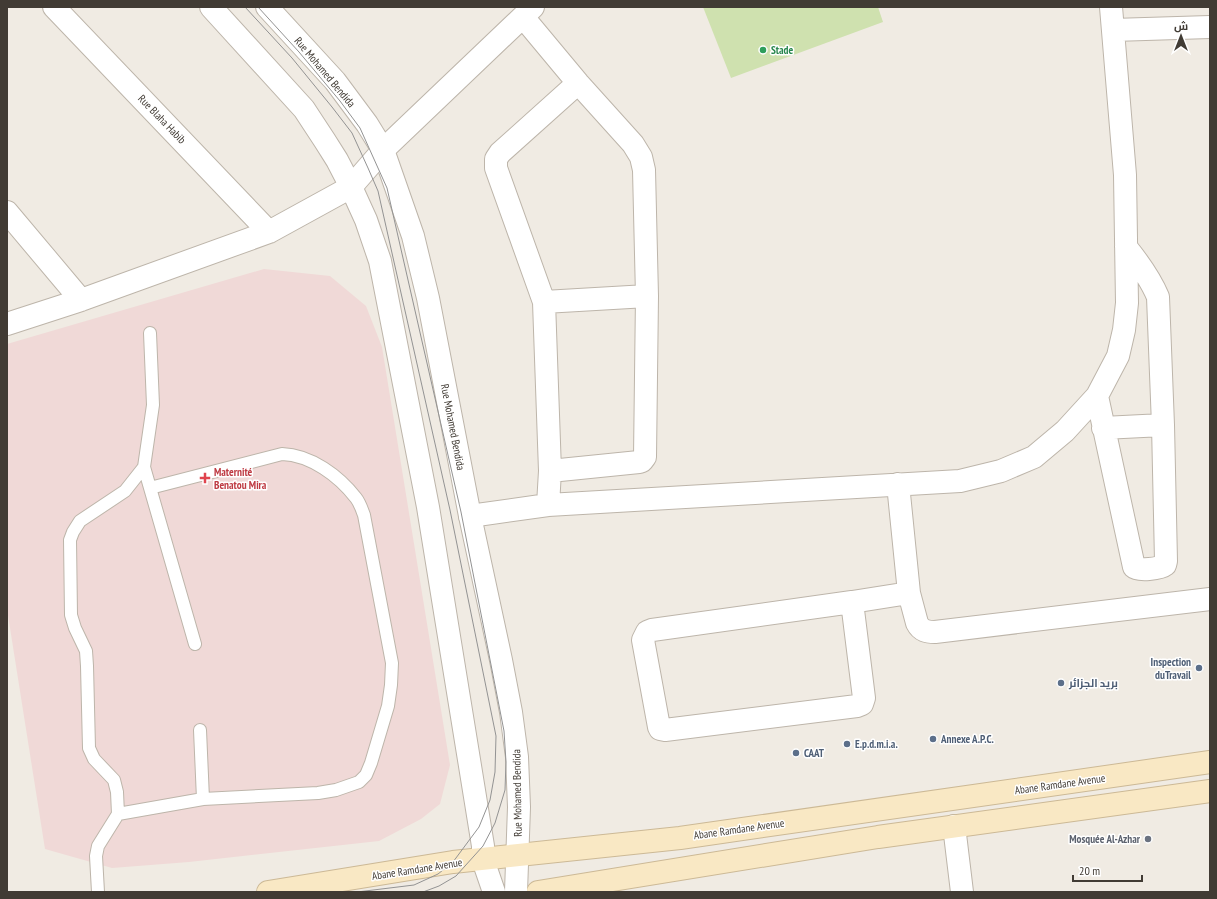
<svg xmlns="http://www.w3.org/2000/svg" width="1217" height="899" font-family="'PT Sans Narrow',Cairo,sans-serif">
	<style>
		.medical { fill: #f0d9d7 }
		.green { fill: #cfe1af }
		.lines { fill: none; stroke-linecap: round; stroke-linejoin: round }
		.service-casing { stroke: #bdb5aa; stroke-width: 14 }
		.minor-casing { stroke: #bdb5aa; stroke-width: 24 }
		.tertiary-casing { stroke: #bdb5aa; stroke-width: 24 }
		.secondary-casing { stroke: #ccb996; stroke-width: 24 }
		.service { stroke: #fff; stroke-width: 12 }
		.minor { stroke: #fff; stroke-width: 22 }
		.tertiary { stroke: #fff; stroke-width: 22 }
		.secondary { stroke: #f9e8c4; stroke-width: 22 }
		.tram { stroke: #939393; stroke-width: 1 }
		.leisure-dot { fill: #2e9e5b; stroke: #fff; stroke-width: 1.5 }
		.health-dot { fill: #e0444e; stroke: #fff; stroke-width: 1.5 }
		.service-dot { fill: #5c6f8a; stroke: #fff; stroke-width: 1.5 }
		.worship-dot { fill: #6b7280; stroke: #fff; stroke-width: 1.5 }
		.labels { text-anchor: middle; stroke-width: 3; stroke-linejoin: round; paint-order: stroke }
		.leisure-label { font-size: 11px; font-weight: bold; fill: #27864d; stroke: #fff; text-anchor: start }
		.street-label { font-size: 11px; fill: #413b34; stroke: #fff }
		.health-label { font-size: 11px; font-weight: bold; fill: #be3a42; stroke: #fff; text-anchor: start }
		.service-label { font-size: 11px; font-weight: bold; fill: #4e5e75; stroke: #fff; text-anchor: start }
		.worship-label { font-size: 11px; font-weight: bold; fill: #5b616d; stroke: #fff; text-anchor: end }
	</style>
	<rect width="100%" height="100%" fill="#f0ebe3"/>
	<path class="medical" d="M264 269 330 276 366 306 382 347 450 765 440 804 421 819 379 841 189 862 112 868 45 849 7 609V344Z"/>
	<path class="green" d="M703 7H878L883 22 731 78Z"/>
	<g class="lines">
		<defs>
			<path id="service" d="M150 333 153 405 144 467 195 644
				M150 488 282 454C311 455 339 476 356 498 360 503 362 510 364 515L392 663 391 685 388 706 371 763 366 775 359 782 336 790 318 793 203 799
				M118 814 203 799 200 730
				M98 892 96 856 98 846 118 814 117 792 114 780 94 759 89 748 87 666 86 651 75 628 71 615 70 540 73 532 80 521 125 491 144 467"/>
			<path id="minor" d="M54 7 269 232
				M523 17 578 83 633 144 641 157 644 170 647 296 645 457 642 461 639 462 550 471
				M1113 30 1210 27
				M7 212 81 300
				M544 302 647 296
				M7 324 81 300 269 232 351 187 383 150 533 7
				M1097 396 1134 567C1138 571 1160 569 1165 565L1166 561 1163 425 1158 297C1150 278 1139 263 1126 247
				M1103 428 1163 425
				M898 484 909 593 917 623C921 631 927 632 935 632L1210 599
				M548 505 550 471 544 302 496 168V159L500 153 578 83
				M470 516 548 505 960 481 1001 471 1034 457 1065 431 1097 396 1118 356 1124 330 1127 303 1125 175 1111 7
				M852 602 864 698 862 704 857 706 665 730 660 729 659 727 643 640 647 632 652 630Z
				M852 602 909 593
				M954 826 962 892"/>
			<path id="tertiary" d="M211 7 304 109 325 141 337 160 351 187 366 220 380 261 428 507 483 846V860L494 892
				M267 7 335 81 367 124 383 150 413 236 428 298 470 516 501 660 511 712 517 757 519 807 516 892"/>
			<path id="secondary" d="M268 892 453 862 680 838 1210 762
				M538 892 878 837 1210 791"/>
		</defs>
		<use href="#service" class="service-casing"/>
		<use href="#minor" class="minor-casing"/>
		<use href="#tertiary" class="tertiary-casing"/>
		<use href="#secondary" class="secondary-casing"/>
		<use href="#service" class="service"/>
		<use href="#minor" class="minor"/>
		<use href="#tertiary" class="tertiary"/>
		<use href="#secondary" class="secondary"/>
		<path class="tram" d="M245 7 292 58 332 107 352 133 368 168 378 191 450 510 496 736 495 772 490 800 479 827 453 862 438 874 414 885 357 892
			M258 7 299 52 340 101 360 128 387 188 461 512 504 731 506 762 505 790 495 823 483 846 456 876 439 886 423 892"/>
	</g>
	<circle class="leisure-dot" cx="763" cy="50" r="4"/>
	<path class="health-dot" d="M203 472h4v4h4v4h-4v4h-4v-4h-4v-4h4z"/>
	<g class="service-dot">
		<circle cx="1199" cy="668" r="4"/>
		<circle cx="1061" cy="683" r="4"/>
		<circle cx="933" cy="739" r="4"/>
		<circle cx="847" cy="744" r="4"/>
		<circle cx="796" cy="753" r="4"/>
	</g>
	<circle class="worship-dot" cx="1148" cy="839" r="4"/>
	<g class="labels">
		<g class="leisure-label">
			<text x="771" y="54">Stade</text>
		</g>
		<g class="street-label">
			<text transform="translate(325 72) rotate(50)" y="4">Rue Mohamed Bendida</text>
			<text transform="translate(162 119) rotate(46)" y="4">Rue Blaha Habib</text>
			<text transform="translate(453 427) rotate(79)" y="4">Rue Mohamed Bendida</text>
			<text transform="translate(1060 784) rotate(-8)" y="4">Abane Ramdane Avenue</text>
			<text transform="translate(517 793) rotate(-91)" y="4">Rue Mohamed Bendida</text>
			<text transform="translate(739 829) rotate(-8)" y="4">Abane Ramdane Avenue</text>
			<text transform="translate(417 869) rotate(-9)" y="4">Abane Ramdane Avenue</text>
		</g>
		<g class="health-label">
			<text x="214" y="476">Maternité<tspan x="214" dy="13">Benatou Mira</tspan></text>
		</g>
		<g class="service-label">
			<text x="1191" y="666" text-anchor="end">Inspection<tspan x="1191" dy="13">duTravail</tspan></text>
			<text x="1069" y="687">بريد الجزائر</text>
			<text x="941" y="743">Annexe A.P.C.</text>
			<text x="855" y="748">E.p.d.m.i.a.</text>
			<text x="804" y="757">CAAT</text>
		</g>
		<g class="worship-label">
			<text x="1140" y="843">Mosquée Al-Azhar</text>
		</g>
	</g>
	<rect width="1217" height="899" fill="none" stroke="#413b34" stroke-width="16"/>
	<g transform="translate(1181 36)" stroke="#ffffff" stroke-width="3" paint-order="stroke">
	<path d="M0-3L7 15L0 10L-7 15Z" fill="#413b34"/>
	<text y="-6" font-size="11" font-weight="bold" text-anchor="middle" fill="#413b34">ش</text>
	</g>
	<path d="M1073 875v6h69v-6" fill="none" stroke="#413b34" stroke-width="2"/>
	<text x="1079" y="875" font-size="12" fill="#413b34" stroke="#ffffff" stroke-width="3" paint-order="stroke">20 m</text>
</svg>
